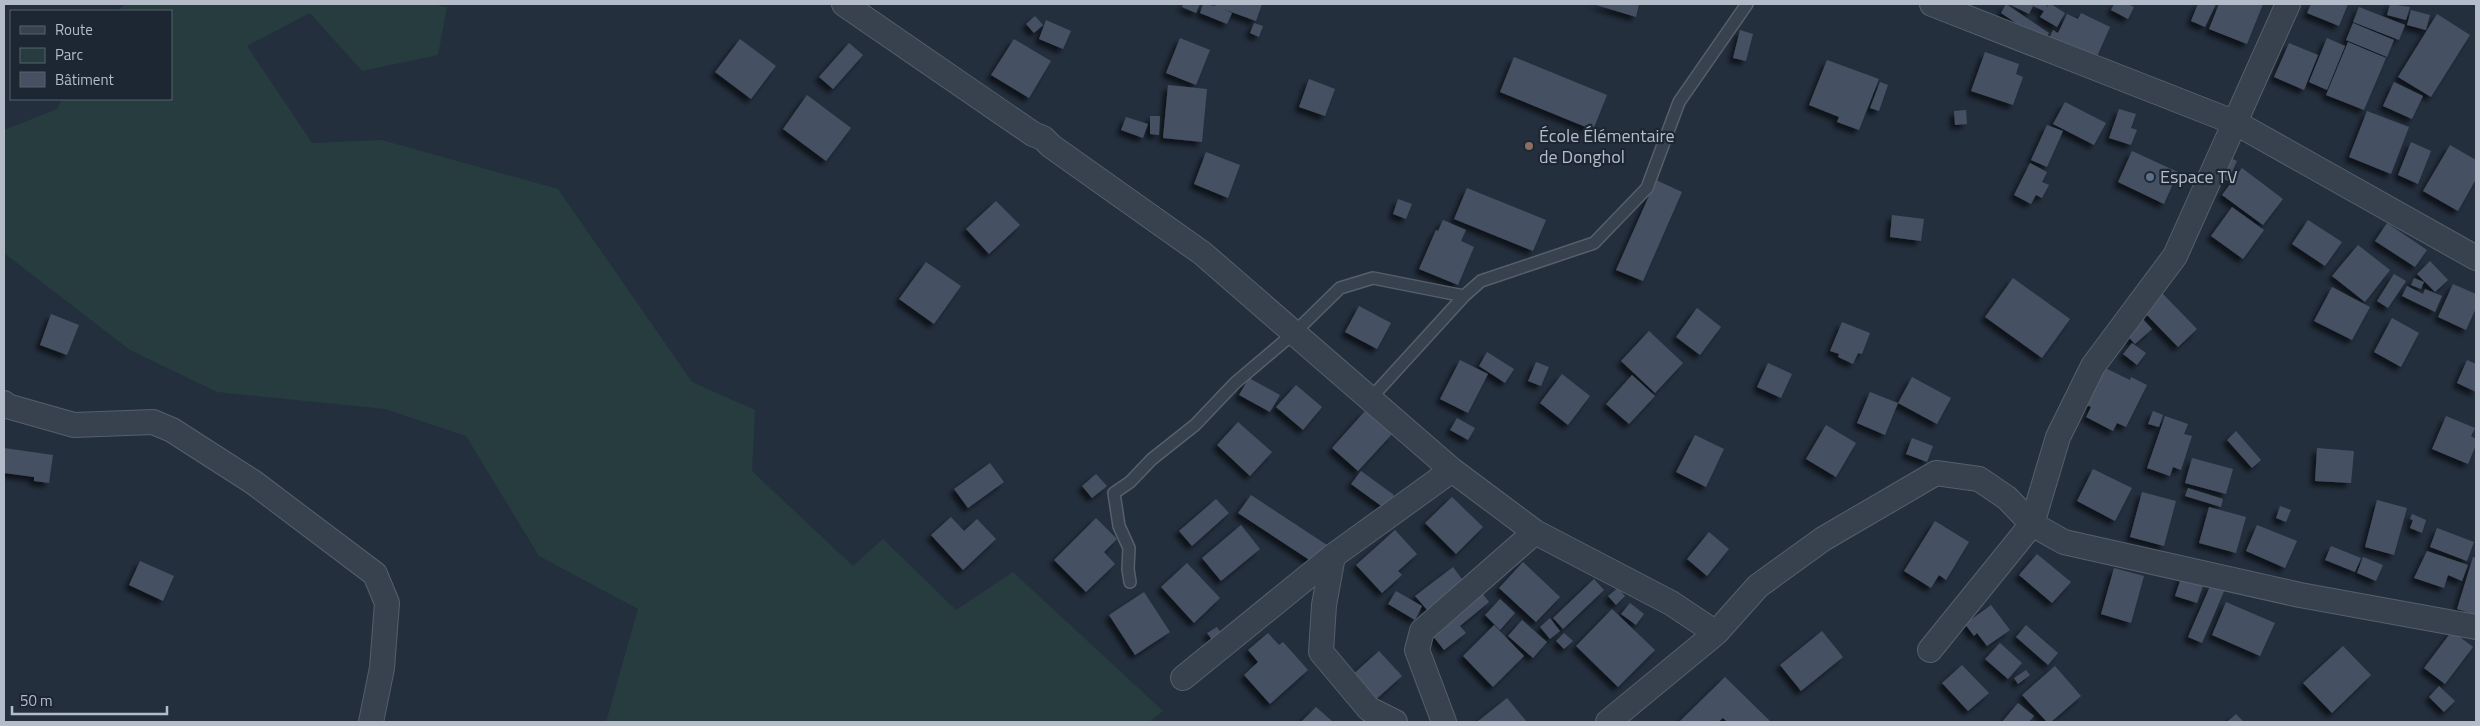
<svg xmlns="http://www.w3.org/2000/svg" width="2480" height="726" font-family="'Titillium Web',sans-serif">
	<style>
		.green { fill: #263c3f }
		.building { fill: #455162; filter: url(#shadow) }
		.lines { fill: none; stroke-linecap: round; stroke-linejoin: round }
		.service-casing { stroke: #565f6c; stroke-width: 14 }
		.minor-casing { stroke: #565f6c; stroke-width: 26 }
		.service { stroke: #38414e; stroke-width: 11 }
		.minor { stroke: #38414e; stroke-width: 24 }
		.education-dot { fill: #8d6e63; stroke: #1d2633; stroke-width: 2 }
		.service-dot { fill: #5c6f8a; stroke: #1d2633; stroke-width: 2 }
		.labels { text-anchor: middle; stroke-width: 4.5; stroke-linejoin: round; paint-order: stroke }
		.poi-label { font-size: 18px; fill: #b4bcc9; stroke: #1d2633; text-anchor: start }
	</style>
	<defs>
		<filter id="shadow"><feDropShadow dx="-4.5" dy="4.5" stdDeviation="2.5" flood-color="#0009"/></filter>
	</defs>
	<rect width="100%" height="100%" fill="#242f3e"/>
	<path class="green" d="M125 4H430L447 7 438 55 362 71 310 13 247 46 312 143 382 140 558 189 692 382 755 410 752 471 853 566 883 539 956 610 1013 572 1163 711 1149 722H606L638 609 539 556 466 436 385 409 217 392 130 350 4 253V130L57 109 62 99H171V11H118Z"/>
	<path class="building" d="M1183 4H1200L1196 13 1182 7Z
		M1203 4 1215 6 1216 4H1262L1256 21 1223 9 1232 13 1227 24 1200 13Z
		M1593 4H1639L1636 17Z
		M2006 4 2049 33 2044 42 2001 13Z
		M2009 4H2048L2046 9 2049 4H2051L2065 13 2057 27 2040 17 2044 11 2033 6 2029 14Z
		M2114 4H2128L2134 7 2128 19 2111 10Z
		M2198 4H2216L2205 27 2191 21Z
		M2219 4H2263L2247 44 2209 29Z
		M2311 4H2348L2339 26 2307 13Z
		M2390 4 2410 7 2406 20 2387 15Z
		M2359 7 2405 25 2399 40 2353 22Z
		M2411 10 2430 15 2426 30 2407 25Z
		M2081 13 2110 27 2095 61 2047 43 2053 30 2058 33 2067 14 2078 19Z
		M2437 14 2470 35 2431 97 2398 77Z
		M1035 16 1043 25 1034 33 1026 24Z
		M1046 20 1071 31 1063 49 1039 39Z
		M1254 23 1263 26 1259 37 1250 33Z
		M2353 23 2394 40 2387 57 2346 40Z
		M1740 30 1753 34 1746 61 1733 58Z
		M1180 38 1210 50 1196 85 1166 73Z
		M2327 38 2345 46 2327 90 2309 82Z
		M740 39 776 66 751 99 715 72Z
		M1014 39 1051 61 1029 98 991 75Z
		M2348 42 2386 58 2364 110 2326 95Z
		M849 43 863 55 833 89 819 77Z
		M2289 43 2318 55 2304 90 2274 77Z
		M1985 52 2019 64 2016 74 2023 77 2013 105 1971 91Z
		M1514 57 1607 95 1593 130 1500 92Z
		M1827 60 1879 79 1859 130 1837 122 1839 117 1809 105Z
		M1309 79 1335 89 1325 116 1299 107Z
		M1880 82 1888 85 1879 111 1870 108Z
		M2394 82 2423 96 2412 119 2383 106Z
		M1168 85 1207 89 1202 142 1163 138Z
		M807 95 851 128 826 161 783 129Z
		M2065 102 2106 123 2094 145 2053 124Z
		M2119 109 2136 114 2131 128 2137 130 2131 145 2109 138Z
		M1966 110 1967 124 1955 125 1954 111Z
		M2367 111 2409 127 2391 174 2349 157Z
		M1150 116H1160L1159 135 1150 134Z
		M1126 117 1148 124 1143 138 1121 130Z
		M2047 125 2063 131 2047 167 2031 160Z
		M2411 142 2431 151 2418 184 2398 175Z
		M2450 145 2476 160V179L2458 211 2423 191Z
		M2132 151 2178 172 2164 204 2118 182Z
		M1206 152 1240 165 1228 198 1194 184Z
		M2226 156 2237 161 2228 181 2217 176Z
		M2030 163 2047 172 2042 182 2049 185 2042 198 2036 195 2031 204 2014 195Z
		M2242 168 2283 199 2263 225 2222 195Z
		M1656 180 1682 192 1643 281 1616 270Z
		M1467 188 1546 220 1533 251 1454 219Z
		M1398 199 1412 204 1406 219 1393 214Z
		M996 201 1020 225 989 254 966 229Z
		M2232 207 2264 230 2243 259 2211 236Z
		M1892 215 1924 219 1921 241 1890 237Z
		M1443 220 1466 230 1461 241 1474 247 1458 285 1419 269 1436 230 1438 231Z
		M2308 220 2342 242 2325 266 2292 244Z
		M2387 223 2427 250 2415 267 2375 241Z
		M2358 245 2390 270 2365 302 2332 276Z
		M2430 261 2448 280 2435 292 2417 274Z
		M926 262 961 286 934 324 899 299Z
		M2394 274 2406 281 2388 308 2377 301Z
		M2013 278 2070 319 2042 358 1985 317Z
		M2414 278 2424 282 2421 289 2411 285Z
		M2453 284 2476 294V308L2466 330 2438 317Z
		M2407 286 2423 294 2425 289 2442 296 2435 312 2402 296Z
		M2332 287 2370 307 2352 340 2314 321Z
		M2162 293 2197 329 2178 347 2143 311Z
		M1359 306 1391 323 1377 349 1345 332Z
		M1697 308 1721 327 1700 355 1676 337Z
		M51 314 79 325 67 355 40 345Z
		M2140 316 2152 329 2135 344 2123 331Z
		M2392 318 2419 333 2401 367 2374 352Z
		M1842 322 1870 333 1862 354 1858 353 1853 364 1838 357 1839 354 1830 351Z
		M1649 331 1683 363 1655 393 1621 361Z
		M2132 343 2146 353 2137 365 2123 354Z
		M1487 352 1514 369 1505 383 1479 366Z
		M1460 360 1488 374 1468 413 1440 399Z
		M2467 360 2476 364V392L2457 383Z
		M1536 362 1549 367 1541 386 1528 381Z
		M1768 363 1792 374 1781 398 1757 387Z
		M2101 366 2130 380 2131 377 2147 385 2126 427 2117 423 2113 431 2086 417 2091 407 2082 403Z
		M1562 374 1590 396 1568 425 1540 403Z
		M1632 375 1655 396 1629 424 1606 404Z
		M1912 377 1951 398 1937 424 1898 403Z
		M1249 378 1280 395 1270 412 1239 395Z
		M1296 385 1322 407 1303 430 1276 407Z
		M1870 392 1898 403 1885 435 1857 423Z
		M1365 411 1392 434 1358 471 1332 448Z
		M2153 411 2163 415 2159 427 2148 424Z
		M2165 416 2188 424 2184 434 2192 436 2181 470 2173 467 2170 476 2147 468Z
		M2446 416 2475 428 2471 436 2476 439V445L2468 464 2432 449Z
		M1457 418 1475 428 1468 440 1450 430Z
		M1238 422 1272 452 1250 476 1217 445Z
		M1826 425 1856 443 1836 477 1806 459Z
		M2236 431 2261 460 2252 468 2227 440Z
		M1695 435 1724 449 1706 487 1676 472Z
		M1912 438 1933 446 1927 462 1906 454Z
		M4 448 53 455 49 483 34 481V477L4 473Z
		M2317 448 2354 451 2351 483 2315 481Z
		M2192 458 2233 469 2226 494 2185 483Z
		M990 463 1004 482 968 508 954 489Z
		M2093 469 2132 488 2115 521 2077 501Z
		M1361 471 1394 495 1384 508 1351 484Z
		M1096 474 1107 486 1092 498 1082 486Z
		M2188 488 2223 499 2221 507 2185 496Z
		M2142 492 2176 501 2164 546 2130 537Z
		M1251 495 1327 545 1314 563 1238 513Z
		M1452 497 1483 527 1456 554 1425 523Z
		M1216 499 1229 513 1192 546 1179 531Z
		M2377 500 2407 508 2394 555 2365 547Z
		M2280 506 2291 510 2286 522 2276 518Z
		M2209 507 2246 517 2236 553 2199 543Z
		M2412 514 2426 520 2422 533 2410 528 2413 520 2410 519Z
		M951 517 964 531 977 519 996 539 963 570 931 535Z
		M1096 518 1117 539 1104 552 1115 564 1086 592 1054 560Z
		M1935 521 1969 542 1946 580 1939 575 1931 588 1904 571Z
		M1241 525 1260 549 1221 581 1202 558Z
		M2257 525 2297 541 2285 568 2246 551Z
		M2437 528 2474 542 2467 561 2430 547Z
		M1395 530 1417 554 1398 571 1402 575 1382 593 1356 565Z
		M1709 532 1729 549 1707 576 1687 559Z
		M2331 546 2361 558 2355 572 2325 560Z
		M2427 551 2468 565 2462 581 2448 575 2444 588 2414 578Z
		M2037 554 2071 582 2052 603 2019 575Z
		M2363 557 2383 565 2376 581 2357 573Z
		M2473 557 2476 558V615L2457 609Z
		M140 561 174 576 163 601 129 585Z
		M1523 562 1560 597 1536 622 1499 588Z
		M1187 563 1220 598 1194 623 1161 587Z
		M1453 567 1464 582 1428 611 1415 596Z
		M2114 568 2144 576 2131 623 2101 614Z
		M2182 575 2204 583 2197 603 2175 596Z
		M1594 579 1604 590 1563 629 1553 618Z
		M2211 584 2225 589 2202 643 2188 637Z
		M1618 588 1625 596 1616 605 1608 596Z
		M1479 589 1489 602 1460 626 1466 633 1444 650 1428 630Z
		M1396 591 1422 606 1415 620 1388 604Z
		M1144 592 1170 632 1135 655 1109 615Z
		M1500 599 1515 613 1500 630 1485 615Z
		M2226 602 2275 623 2260 656 2212 635Z
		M1630 603 1644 614 1636 625 1621 614Z
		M1991 605 2010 630 1987 646 1977 633 1974 636 1965 624Z
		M1612 609 1655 650 1618 687 1576 646Z
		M1550 618 1560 631 1550 639 1540 627Z
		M1522 620 1547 642 1533 658 1508 636Z
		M1494 625 1524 656 1493 687 1463 656Z
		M2026 625 2058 653 2048 665 2016 637Z
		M1217 627 1225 639 1216 645 1207 633Z
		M1822 631 1843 657 1801 691 1780 665Z
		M2452 631 2473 647 2445 684 2424 668Z
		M1268 633 1279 645 1283 642 1308 670 1270 704 1244 675 1258 662 1248 650Z
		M1564 633 1573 641 1564 649 1556 641Z
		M2000 643 2022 663 2008 679 1985 659Z
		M2343 646 2371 675 2332 713 2303 683Z
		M1379 651 1402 676 1373 702 1350 677Z
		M1962 665 1989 693 1968 711 1942 683Z
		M2055 666 2081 696 2051 722H2047L2022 695Z
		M2026 670 2030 675 2018 684 2014 678Z
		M1725 677 1771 722H1727L1723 718 1718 722H1679Z
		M2439 686 2455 701 2444 712 2429 697Z
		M1507 698 1527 722H1477Z
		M2018 703 2034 716 2029 722H2002Z
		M1316 707 1333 722H1301Z
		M2236 714 2244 722H2227Z"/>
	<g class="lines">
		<defs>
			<path id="service" d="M1370 399 1464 296 1481 281 1594 243 1647 188 1679 102 1747 4
				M1130 582 1128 569 1129 548 1119 526 1114 493 1130 482 1152 459 1195 425 1235 383 1294 333 1340 288 1373 278 1464 296"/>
			<path id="minor" d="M844 4 1033 134 1043 138 1051 146 1202 253 1452 470 1535 532 1671 603 1716 633
				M1932 4 2236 123 2476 258
				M4 403 7 406 74 425 153 422 172 430 253 482 375 574 387 603 382 668 371 722
				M1333 556 1324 605 1321 652 1369 709 1395 722
				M1930 650 2032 524 2058 437 2093 366 2175 256 2288 4
				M1183 678 1333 556 1452 470
				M1444 722 1417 650 1422 631 1535 532
				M1608 722 1716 633 1758 586 1823 539 1936 473 1979 479 2007 498 2032 524 2064 542 2300 595 2476 627"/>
		</defs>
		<use href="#service" class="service-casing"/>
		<use href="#minor" class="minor-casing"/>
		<use href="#service" class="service"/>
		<use href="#minor" class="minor"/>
	</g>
	<circle class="education-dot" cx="1529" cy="146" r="5"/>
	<circle class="service-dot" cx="2150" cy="177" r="5"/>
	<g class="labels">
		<g class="poi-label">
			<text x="1539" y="142">École Élémentaire<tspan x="1539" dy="21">de Donghol</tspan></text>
			<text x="2160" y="183">Espace TV</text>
		</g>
	</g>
	<rect width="2480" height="726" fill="none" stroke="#b4bcc9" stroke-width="10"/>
	<rect x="10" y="10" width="162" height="90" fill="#1d2633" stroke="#59626f"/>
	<rect x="20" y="26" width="25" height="8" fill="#38414e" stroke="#59626f"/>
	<text x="55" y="35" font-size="15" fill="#b4bcc9">Route</text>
	<rect x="20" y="48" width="25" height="15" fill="#263c3f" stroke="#59626f"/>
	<text x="55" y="60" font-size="15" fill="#b4bcc9">Parc</text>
	<rect x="20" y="72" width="25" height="15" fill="#455162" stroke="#59626f"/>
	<text x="55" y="85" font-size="15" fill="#b4bcc9">Bâtiment</text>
	<path d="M12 706v8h155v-8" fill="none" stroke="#b4bcc9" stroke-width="2.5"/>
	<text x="20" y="706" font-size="15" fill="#b4bcc9" stroke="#1d2633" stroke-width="4" paint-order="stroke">50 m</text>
</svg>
